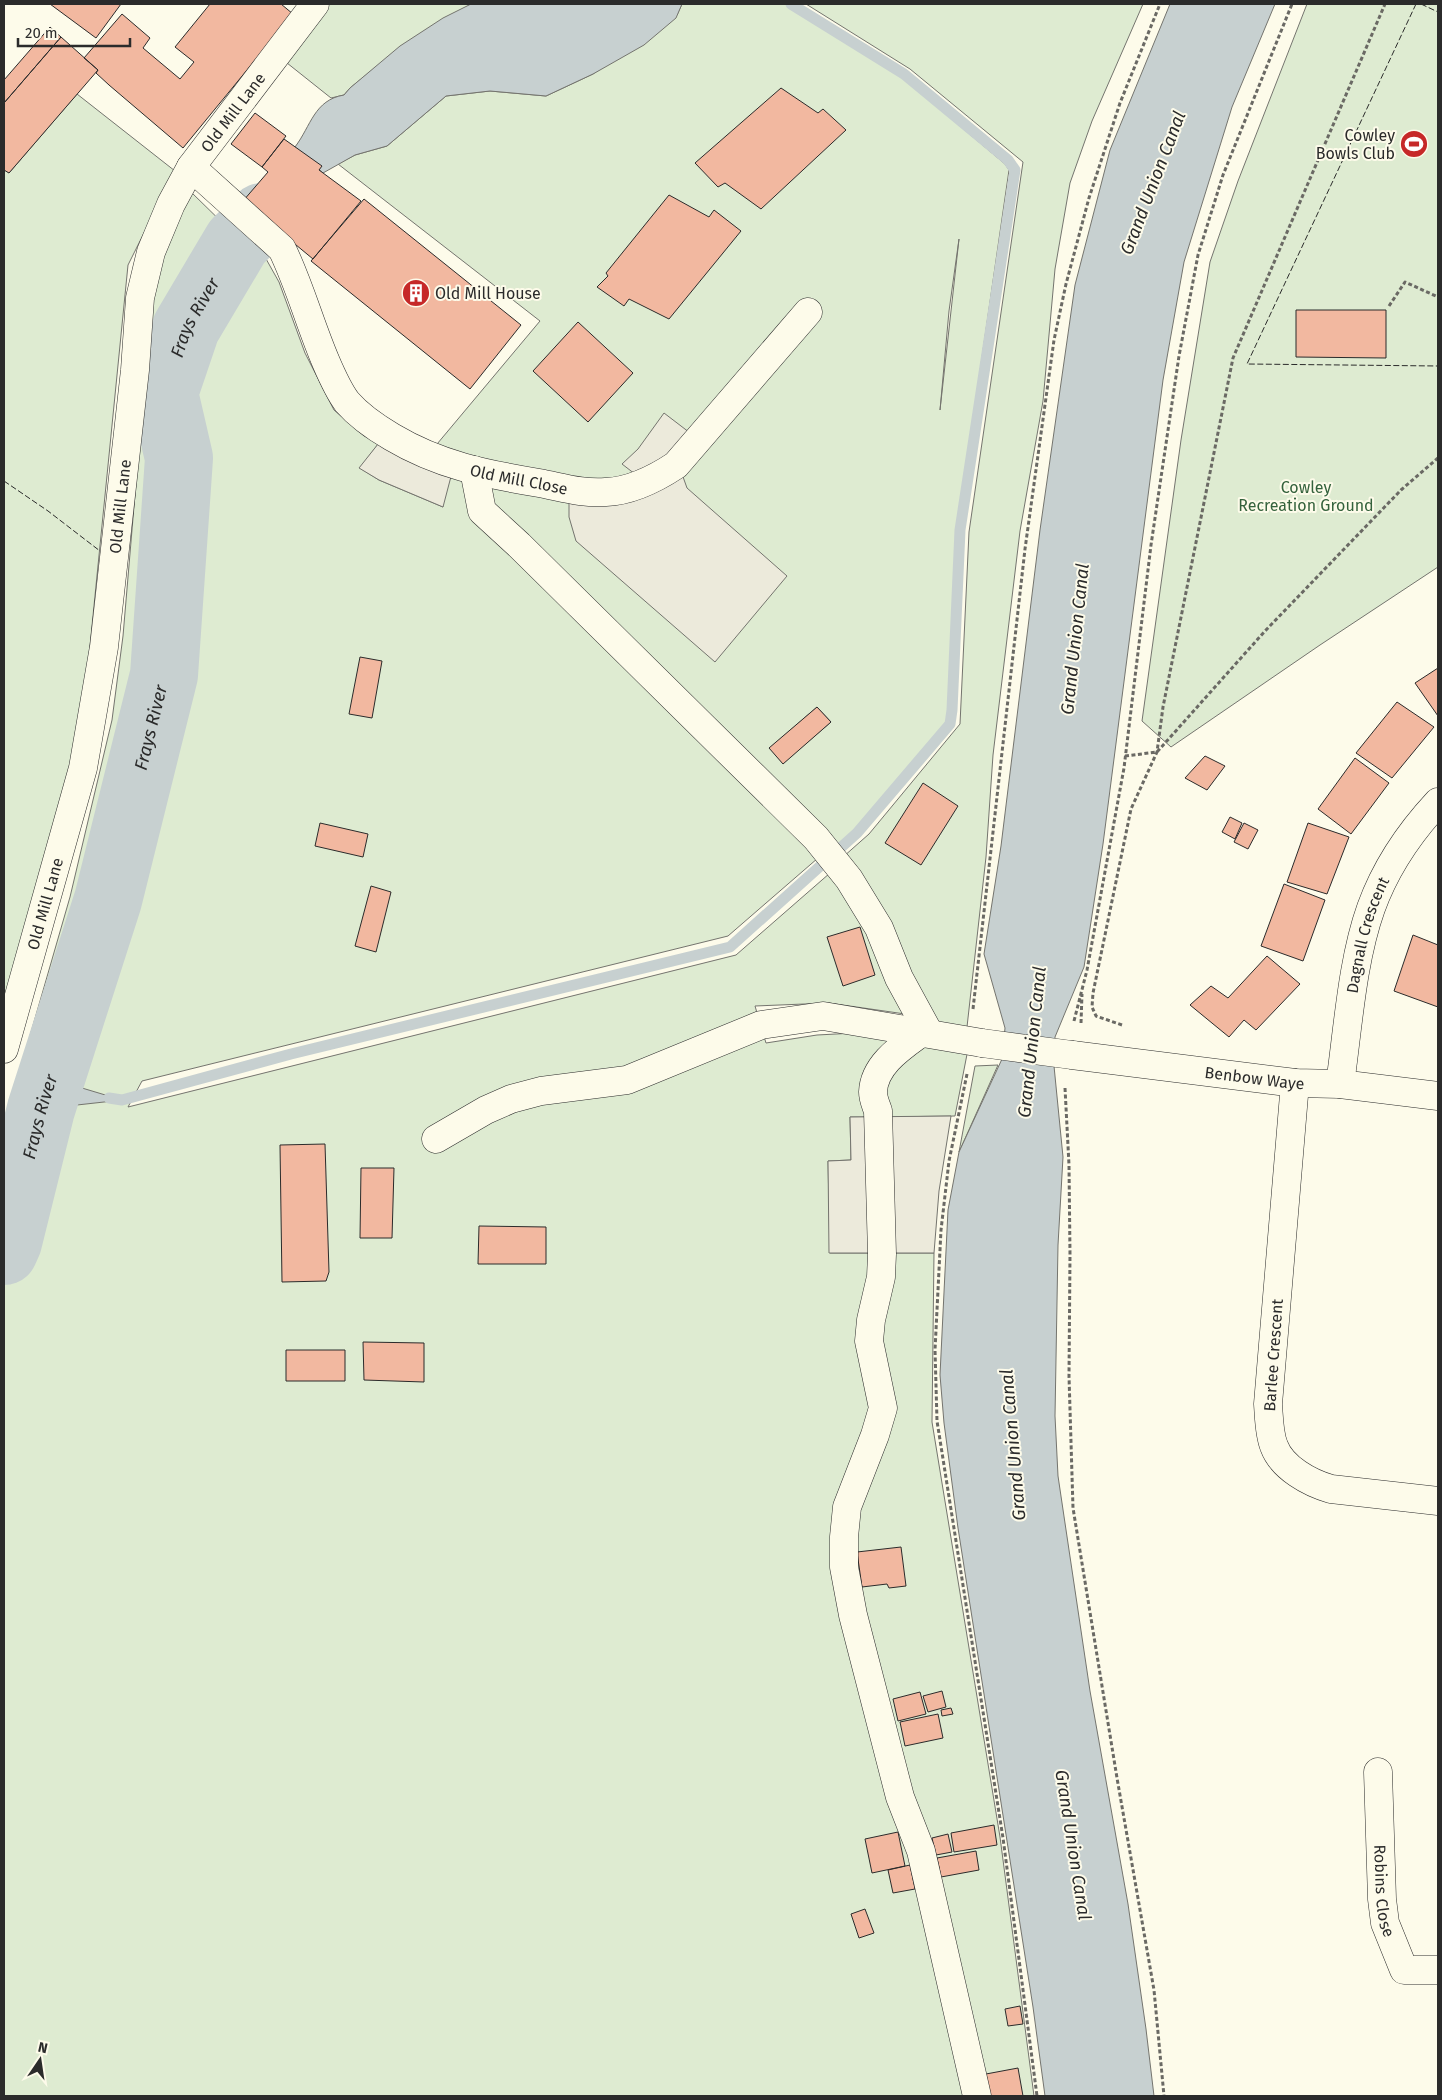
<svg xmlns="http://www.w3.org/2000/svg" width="1442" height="2100" font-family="'Fira Sans',sans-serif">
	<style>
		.green { fill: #deebd1; stroke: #74746e; fill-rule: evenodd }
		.parking { fill: #eceadb; stroke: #74746e }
		.water { fill: #c7d0d0; stroke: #74746e }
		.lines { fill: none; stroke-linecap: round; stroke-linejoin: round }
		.stream { stroke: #c7d0d0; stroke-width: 11 }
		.river { stroke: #c7d0d0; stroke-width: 68 }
		.building { fill: #f2b8a0; stroke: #2b2b2b }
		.minor-casing { stroke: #2b2b2b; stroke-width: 29 }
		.path { stroke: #6a6964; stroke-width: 3; stroke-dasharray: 4 2.5; stroke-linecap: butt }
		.minor { stroke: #fdfbea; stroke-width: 28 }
		.minor-bridge-casing { stroke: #2b2b2b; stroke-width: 29; stroke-linecap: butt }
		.minor-bridge { stroke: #fdfbea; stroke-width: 28 }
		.fence { stroke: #2b2b2b; stroke-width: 1; stroke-dasharray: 6 2.5; stroke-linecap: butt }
		.labels { text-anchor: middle; stroke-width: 4; stroke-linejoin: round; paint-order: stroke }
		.street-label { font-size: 16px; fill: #2b2b2b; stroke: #fdfbea }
		.poi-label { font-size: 16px; fill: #2b2b2b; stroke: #fdfbea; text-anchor: end }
		.park-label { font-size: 16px; fill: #34623c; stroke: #fdfbea }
		.water-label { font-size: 18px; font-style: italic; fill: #2b2b2b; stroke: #fdfbea }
	</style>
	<rect width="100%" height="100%" fill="#fdfbea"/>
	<path class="green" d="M322 4H471L376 67 350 88 344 95 331 98 282 59Z
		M682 4H785L903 78 1005 164 1009 170 957 531 948 722 856 831 831 853 818 858 728 936 142 1081 128 1107 736 955 830 873 869 931 905 1014 829 1003 755 1006 766 1043 817 1035 855 1033 901 1041 874 1117H850L851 1160 828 1161 830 1253H934L932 1422 1000 1837 1034 2096H4V1283L17 1247 103 943 171 673 188 460 175 391 202 314 228 265 246 244 256 241 279 282 305 353 334 410 364 436 379 443 360 468 379 480 443 507 427 456 540 321 338 164 355 155 387 146 446 96 490 91 546 96 593 74 677 15ZM959 239 940 410 949 311ZM817 707 831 722 783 763 770 748Z
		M806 4H1143L1092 121 1070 183 1055 269 1043 401 1020 531 993 755 986 857 967 1027 931 1030 843 857 869 834 960 724 969 532 1023 162 910 69Z
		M1307 4H1438V567L1320 645 1171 747 1142 721 1181 440 1210 262 1238 181Z
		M77 94 175 171 128 265 85 696 74 768 4 1013V169L9 173Z
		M191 192 236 236 212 267 178 288 168 321 155 392 167 461 146 676 96 889 4 1206V1126L70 897 112 720 123 636 142 412 158 255Z
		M926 1036 969 1044 955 1116 881 1117 880 1079Z
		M998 1065 959 1152 975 1066Z"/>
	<path class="parking" d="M664 413 698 439 682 474 687 488 787 576 715 662 576 541 569 517V501L644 481 622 464 638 449Z
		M386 434 454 465 443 507 379 480 359 468Z
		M951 1116 939 1191 934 1253H829L828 1161 851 1160 850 1117Z"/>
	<path class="water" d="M471 4H682L676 18 644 45 593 74 546 96 490 91 446 96 387 146 355 155 323 173 295 147C311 126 314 100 344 95L350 88 400 46 443 18Z
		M1170 4H1275L1232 107 1184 262 1163 380 1103 844 1084 967 1055 1037 1054 1066 1063 1157 1058 1245 1055 1416 1058 1476 1090 1691 1128 1904 1146 2029 1154 2096H1045L1033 2007 958 1528 944 1423 940 1375 948 1210 959 1152 1002 1059 1005 1028 984 954 1001 846 1040 530 1075 285 1110 150Z
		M52 1079 122 1100 41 1109Z"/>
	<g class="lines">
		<path class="stream" d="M109 1098 122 1100 291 1054 730 947 857 833 950 724 952 710 960 530 1015 170 1008 160 904 74 791 4"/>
		<path class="river" id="s1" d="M4 1251 8 1242 41 1109 108 900 164 675 179 458 164 393 186 328 237 242 262 217"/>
	</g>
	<path class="building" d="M50 4H121L96 38Z
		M210 4H281L293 14 183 148 109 85 96 73 98 70 84 58 122 14 150 38 143 48 180 79 194 62 175 47Z
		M50 27 61 37 4 103V80Z
		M61 37 98 70 9 173 4 170V103Z
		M781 88 818 113 823 109 846 130 761 209 725 183 718 187 695 163Z
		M255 113 286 136 262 167 231 144Z
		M284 139 322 166 319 170 361 201 313 259 243 201 268 172 262 167Z
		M669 195 709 217 714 210 741 231 669 319 629 299 624 306 597 287 608 276 606 273Z
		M364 199 521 325 470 389 311 261Z
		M1296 310H1386V358L1296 357Z
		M578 322 633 373 588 422 533 371Z
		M360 657 382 661 372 718 349 714Z
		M1438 668V716L1415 683Z
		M1397 702 1434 727 1392 778 1356 753Z
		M817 707 831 722 783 764 769 748Z
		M1205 756 1225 766 1207 790 1185 778Z
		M1355 758 1389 783 1351 834 1318 809Z
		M923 783 958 806 921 865 885 843Z
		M1230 817 1242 823 1235 839 1222 832Z
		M320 823 368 834 363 857 315 846Z
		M1244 823 1258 830 1248 849 1234 842Z
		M1308 823 1349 837 1327 894 1287 882Z
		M1284 884 1325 900 1303 961 1261 946Z
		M371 886 391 892 376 952 355 946Z
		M860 927 875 975 843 986 827 937Z
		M1413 935 1438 945V1007L1394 991Z
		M1267 956 1300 984 1256 1030 1244 1020 1229 1037 1190 1005 1211 986 1228 998Z
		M325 1144 329 1272 326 1281 282 1282 280 1145Z
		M361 1168H394L392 1238H360Z
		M479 1226 546 1227V1264H478Z
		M363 1342 424 1343V1382L364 1380Z
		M286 1350H345V1381H286Z
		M901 1547 906 1586 889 1588 887 1584 862 1587 857 1552Z
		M942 1691 946 1707 928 1712 923 1696Z
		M920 1692 926 1714 898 1721 893 1699Z
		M951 1708 953 1714 942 1716 941 1710Z
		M938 1714 943 1738 905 1746 900 1722Z
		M994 1825 997 1845 954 1852 951 1833Z
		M898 1832 905 1866 872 1873 865 1839Z
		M948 1834 952 1852 936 1855 932 1838Z
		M976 1851 979 1870 941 1877 937 1858Z
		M910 1865 915 1889 893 1893 888 1870Z
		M865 1909 874 1933 859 1938 851 1914Z
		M1020 2006 1023 2024 1008 2026 1005 2009Z
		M1018 2068 1023 2096H990L986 2074Z"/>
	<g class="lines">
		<defs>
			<g id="minor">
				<path id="s2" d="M191 167 282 249C300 286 310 325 326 362 332 376 338 390 347 402 360 417 375 427 392 437 439 465 485 474 539 483 561 487 583 494 606 492 631 491 655 479 676 465L808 312"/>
				<path d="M474 470 482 511 519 545 816 838 849 879 879 928 899 978 929 1033"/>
				<path d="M922 1032C903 1046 874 1064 873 1092 873 1099 876 1105 878 1111L882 1254 881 1277 871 1320 869 1341 883 1408 875 1435 847 1507 844 1537V1567L853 1615 900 1797 921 1851 977 2096"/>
				<path id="s3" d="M4 1049 83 768 104 647 135 370 140 298 151 252 171 204 191 167 315 4"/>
				<path id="s4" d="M1072 1055 1295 1083 1340 1084 1438 1096"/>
				<path d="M1295 1083 1268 1404C1269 1417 1269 1434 1274 1446 1282 1468 1310 1483 1331 1489L1438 1501"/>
				<path id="s5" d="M1340 1084C1348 1028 1352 961 1371 908 1385 869 1410 832 1438 802"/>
				<path d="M436 1139 486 1110 511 1099 541 1091 627 1080 761 1025 823 1016 982 1043"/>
				<path id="s6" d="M1378 1772 1382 1899 1385 1923 1404 1970H1438"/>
			</g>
		</defs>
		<use href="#minor" class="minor-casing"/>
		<path class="path" d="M1389 306 1405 282 1438 297
			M1125 756 1157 752 1265 631 1401 490 1438 458
			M973 1009 1025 549 1054 340 1066 284 1089 198 1120 103 1160 4
			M1074 1021 1087 970 1124 768 1151 545 1179 356 1198 255 1223 175 1292 4
			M1081 1023 1082 994
			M1122 1025 1096 1016 1092 1007 1093 993 1131 809 1157 752 1163 707 1233 358 1385 4
			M967 1074 949 1161 941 1230 935 1350 937 1421 1003 1838 1037 2096
			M1065 1088 1069 1165 1070 1254 1069 1376 1073 1508 1117 1778 1154 1990 1164 2096"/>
		<use href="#minor" class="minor"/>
		<defs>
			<path id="minor-bridge" d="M982 1043 1072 1055"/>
		</defs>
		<use href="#minor-bridge" class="minor-bridge-casing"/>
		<use href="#minor-bridge" class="minor-bridge"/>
		<path class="fence" d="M1416 4 1247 364 1438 366
			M1421 4 1438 12
			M4 481 48 511 100 551"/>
	</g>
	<defs>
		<symbol id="stadium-disc" viewBox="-11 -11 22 22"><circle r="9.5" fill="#c62828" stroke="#fdfbea"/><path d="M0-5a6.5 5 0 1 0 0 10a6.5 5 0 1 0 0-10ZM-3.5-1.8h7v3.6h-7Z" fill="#fff"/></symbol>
		<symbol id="building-disc" viewBox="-11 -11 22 22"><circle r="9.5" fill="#c62828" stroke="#fdfbea"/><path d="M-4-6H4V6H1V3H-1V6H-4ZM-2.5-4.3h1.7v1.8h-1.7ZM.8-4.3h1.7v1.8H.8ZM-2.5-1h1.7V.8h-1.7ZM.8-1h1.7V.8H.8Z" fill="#fff"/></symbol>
	</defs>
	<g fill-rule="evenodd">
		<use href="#stadium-disc" x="1398" y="128" width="32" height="32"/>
		<use href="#building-disc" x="400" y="277" width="32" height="32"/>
	</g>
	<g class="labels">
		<g class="street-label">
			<text dy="6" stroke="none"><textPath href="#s3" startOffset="976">Old Mill Lane</textPath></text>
			<text dy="6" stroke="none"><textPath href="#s2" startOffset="481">Old Mill Close</textPath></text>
			<text dy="6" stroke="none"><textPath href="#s3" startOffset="556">Old Mill Lane</textPath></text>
			<text dy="6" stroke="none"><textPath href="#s3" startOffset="151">Old Mill Lane</textPath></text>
			<text dy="6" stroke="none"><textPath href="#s5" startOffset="152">Dagnall Crescent</textPath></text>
			<text dy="6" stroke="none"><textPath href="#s4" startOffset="184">Benbow Waye</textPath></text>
			<text transform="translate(1273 1355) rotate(-86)" y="6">Barlee Crescent</text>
			<text dy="6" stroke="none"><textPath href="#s6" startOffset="119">Robins Close</textPath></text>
		</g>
		<g class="poi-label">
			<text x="1395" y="141">Cowley<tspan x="1395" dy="18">Bowls Club</tspan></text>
			<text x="435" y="299" text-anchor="start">Old Mill House</text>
		</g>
		<g class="park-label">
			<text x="1306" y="493">Cowley<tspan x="1306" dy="18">Recreation Ground</tspan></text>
		</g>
		<g class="water-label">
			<text transform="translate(1153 183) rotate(-69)" y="6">Grand Union Canal</text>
			<text dy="6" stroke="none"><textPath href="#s1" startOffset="964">Frays River</textPath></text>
			<text transform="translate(1075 639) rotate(-84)" y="6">Grand Union Canal</text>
			<text dy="6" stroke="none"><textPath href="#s1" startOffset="544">Frays River</textPath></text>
			<text transform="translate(1032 1042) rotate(-84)" y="6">Grand Union Canal</text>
			<text dy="6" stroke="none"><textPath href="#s1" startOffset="139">Frays River</textPath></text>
			<text transform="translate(1013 1445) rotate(-95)" y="6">Grand Union Canal</text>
			<text transform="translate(1073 1845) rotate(81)" y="6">Grand Union Canal</text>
		</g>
	</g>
	<rect width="1442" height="2100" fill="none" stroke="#2b2b2b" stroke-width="10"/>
	<g transform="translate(40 2060) rotate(13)" stroke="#fdfbea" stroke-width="4" paint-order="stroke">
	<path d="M0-4L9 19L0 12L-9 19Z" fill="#2b2b2b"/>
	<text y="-8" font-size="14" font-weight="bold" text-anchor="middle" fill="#2b2b2b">N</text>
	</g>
	<path d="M18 38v8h112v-8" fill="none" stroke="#2b2b2b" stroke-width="2.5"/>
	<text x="25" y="38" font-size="15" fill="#2b2b2b" stroke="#fdfbea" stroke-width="4" paint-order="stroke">20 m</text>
</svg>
